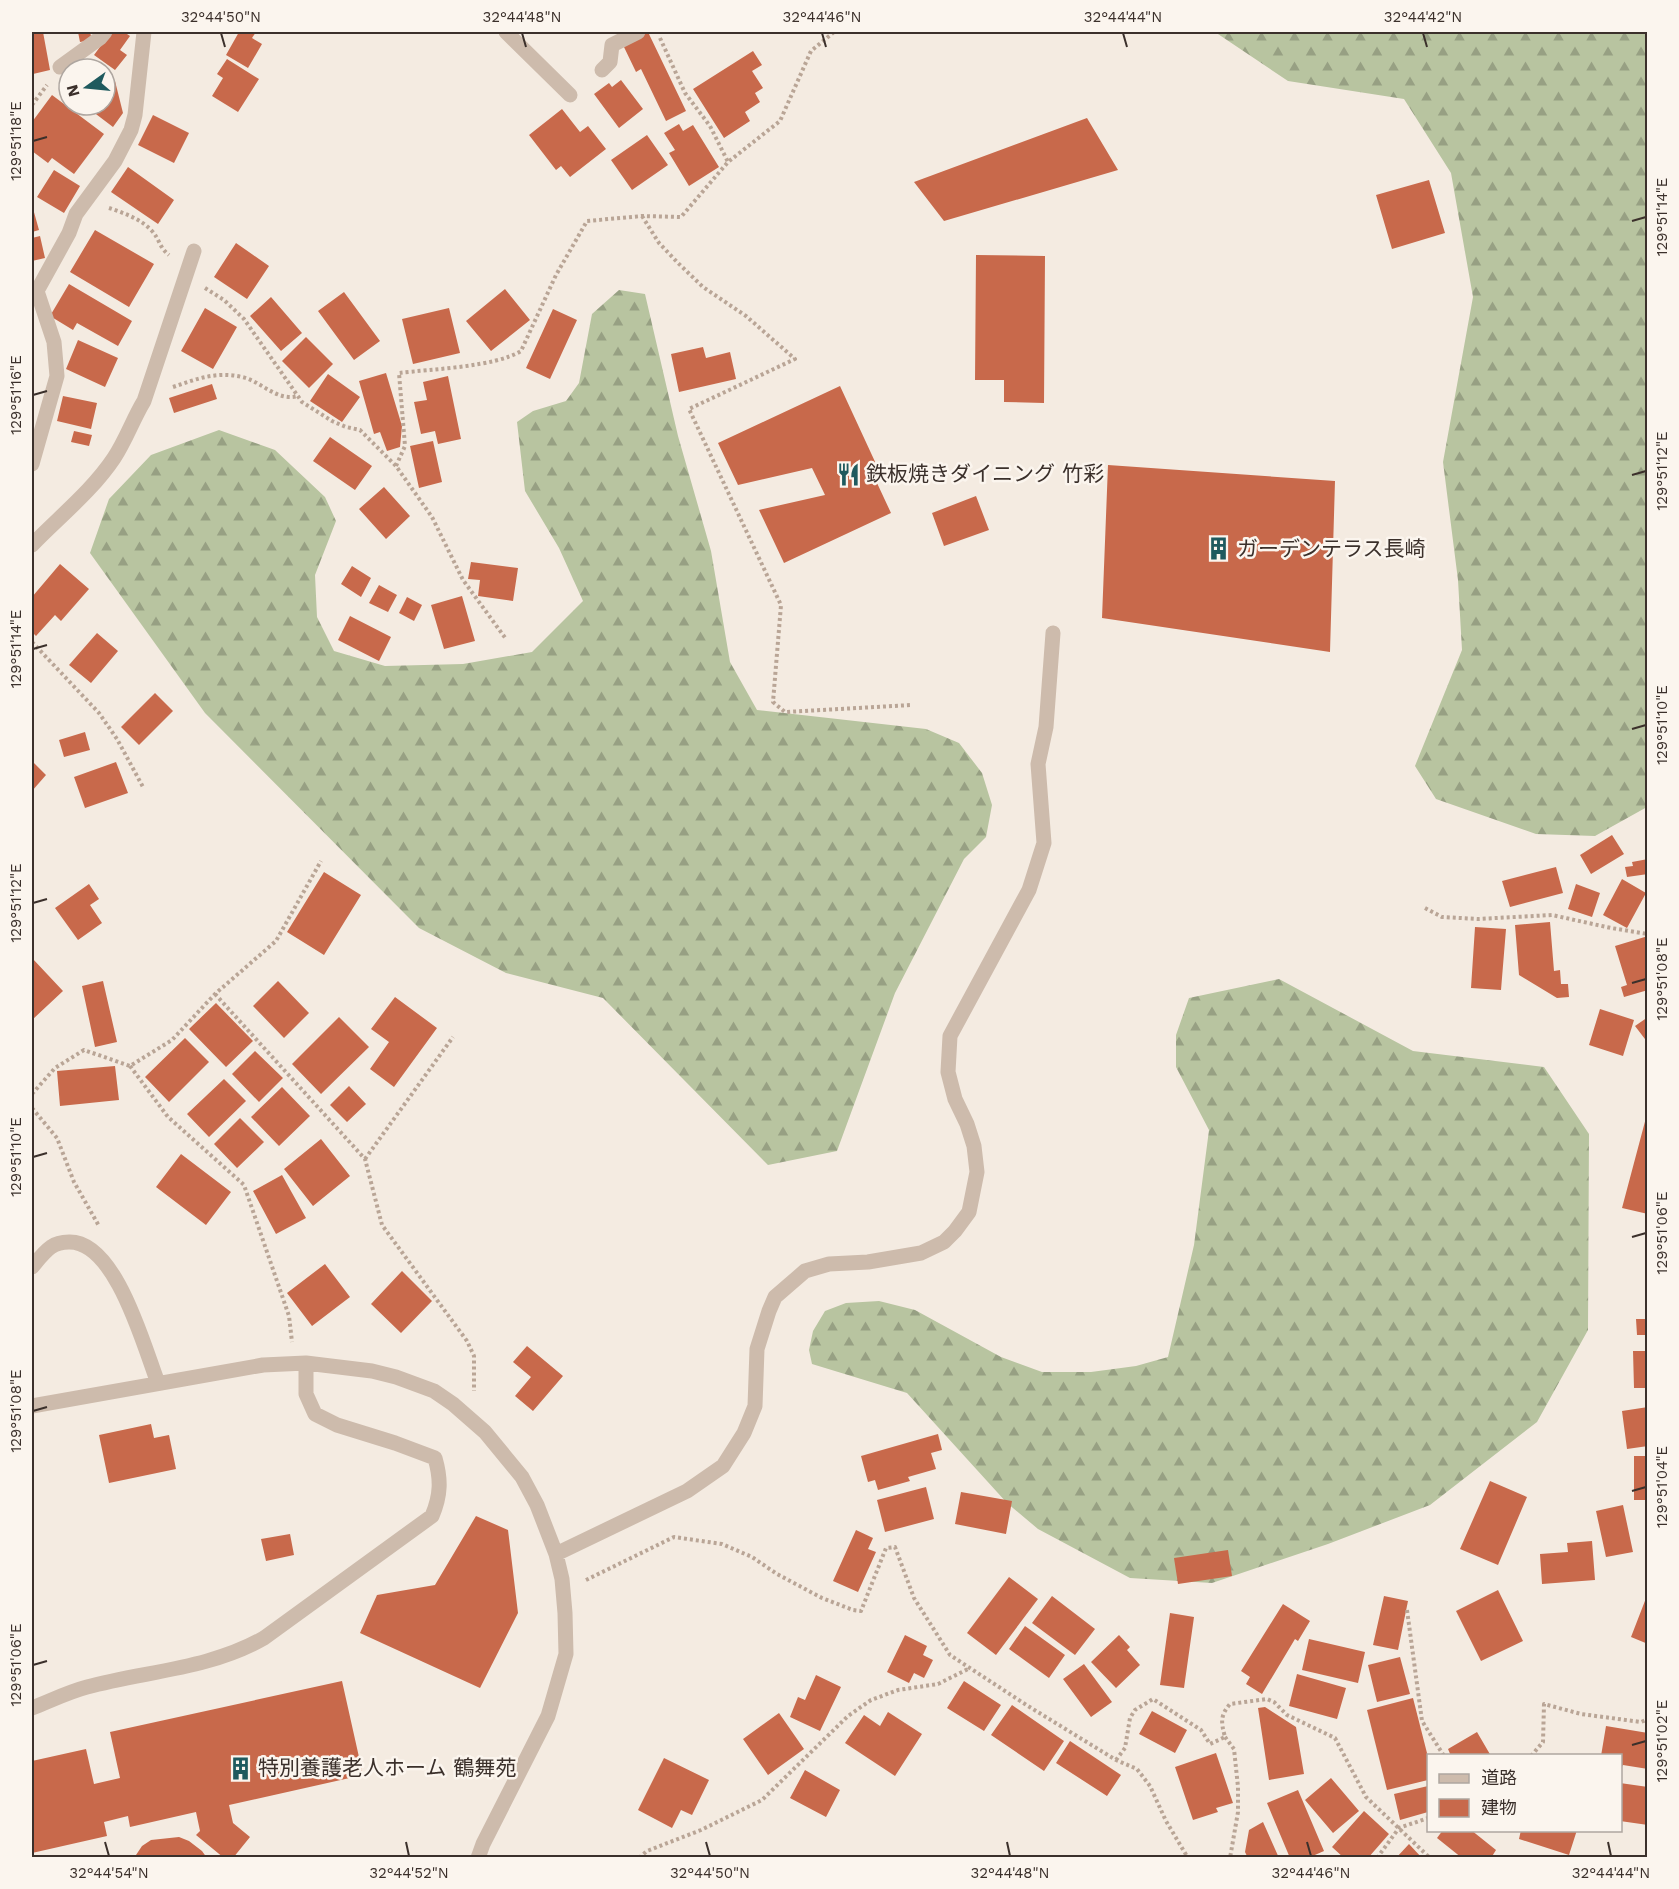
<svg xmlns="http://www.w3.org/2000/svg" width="1679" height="1889" font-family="'Work Sans','Noto Sans JP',sans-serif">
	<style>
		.forest { fill: url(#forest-firs) }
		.building { fill: #c8694b }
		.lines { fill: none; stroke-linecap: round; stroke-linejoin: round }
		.path { stroke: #b9a596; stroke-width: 4; stroke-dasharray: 3 3; stroke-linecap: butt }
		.minor { stroke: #cdbbac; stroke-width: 15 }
		.ticks { fill: none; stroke: #3b302b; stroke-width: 2 }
		.labels { text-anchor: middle; stroke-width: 5; stroke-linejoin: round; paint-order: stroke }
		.poi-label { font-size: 21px; fill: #3b302b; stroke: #fbf5ee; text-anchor: start }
		.neatline { fill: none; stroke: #3b302b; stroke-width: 2 }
		.ticks-label { font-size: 15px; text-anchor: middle; fill: #3b302b }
	</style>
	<defs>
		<pattern id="forest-firs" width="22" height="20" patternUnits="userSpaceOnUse" patternTransform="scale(1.5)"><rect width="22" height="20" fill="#b8c4a0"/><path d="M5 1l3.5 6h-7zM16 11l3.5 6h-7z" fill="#97a083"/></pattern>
	</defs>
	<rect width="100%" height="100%" fill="#f4ebe1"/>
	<path class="forest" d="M1215 32H1647V807L1595 836 1536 834 1436 799 1415 766 1462 650 1458 580 1443 462 1473 297 1451 173 1404 99 1288 81Z
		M619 290 645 294 678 436 711 551 730 662 757 710 926 729 959 743 982 773 992 805 986 837 964 859 895 993 837 1151 768 1165 603 998 506 973 419 928 205 713 90 553 109 499 151 455 219 430 275 450 325 497 336 521 315 575 317 617 334 651 385 666 463 664 532 652 583 601 559 548 525 491 517 422 533 411 566 401 579 383 592 314Z
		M1279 979 1413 1051 1544 1067 1589 1134 1588 1330 1537 1422 1430 1505 1328 1544 1212 1583 1130 1578 1038 1529 1007 1503 907 1393 812 1364 809 1350 813 1331 825 1311 846 1303 879 1301 915 1310 1001 1357 1042 1372H1091L1136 1366 1168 1357 1194 1245 1209 1130 1176 1067V1035L1189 998Z"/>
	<path class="building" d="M32 32H43L50 70 33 74Z
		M78 32H90L92 40 80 42Z
		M111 32H124L130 36 120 50 127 55 115 70 94 55Z
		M239 32H256L252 38 262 44 248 68 226 55Z
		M648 32 686 111 666 121 641 69 636 72 623 45Z
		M753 51 762 65 752 71 763 88 755 93 760 102 745 112 750 121 724 138 693 89Z
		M227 59 259 79 238 112 212 96 223 78 217 74Z
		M87 60 99 69H80Z
		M105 73 115 81 123 113 113 127 84 105H105Z
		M621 80 643 109 619 128 594 94 609 83 612 87Z
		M52 95 104 134 74 174 52 158 48 163 32 151V122Z
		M562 109 580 132 588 126 606 149 570 177 561 166 556 170 529 135Z
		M153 115 189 133 174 163 138 145Z
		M1087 118 1118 170 944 221 914 182Z
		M679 124 683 131 693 125 719 167 689 186 669 153 675 150 664 133Z
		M647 135 668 165 632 190 611 160Z
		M128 167 174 200 158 224 111 192Z
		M54 170 80 186 64 213 37 197Z
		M1429 180 1445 233 1392 249 1376 195Z
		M32 205 39 230 32 232Z
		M95 230 154 264 129 307 70 272Z
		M40 236 45 258 32 261V238Z
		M236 243 269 266 247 299 214 277Z
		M976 255 1045 256 1044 403 1004 402V380H975Z
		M69 284 132 321 118 346 77 323 73 330 50 316Z
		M505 289 530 320 491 351 466 321Z
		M344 292 380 341 354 360 318 311Z
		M271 297 302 333 281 351 250 316Z
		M205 308 237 327 213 369 181 351Z
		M449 308 460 353 413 364 402 319Z
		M553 309 577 320 550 379 526 368Z
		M306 337 333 364 309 388 282 361Z
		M78 340 118 358 105 387 66 369Z
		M703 347 706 358 730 352 736 379 679 392 671 354Z
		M386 373 402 426 400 447 387 451 380 432 374 434 359 381Z
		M328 374 360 397 342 422 310 401Z
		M448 376 461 439 438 444 435 431 421 434 414 402 427 400 423 382Z
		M212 384 217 399 174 413 169 398Z
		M840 386 883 479 877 483 891 513 784 563 759 510 825 495 812 468 738 485 718 443Z
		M63 396 97 403 91 429 57 421Z
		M74 431 92 435 89 446 71 442Z
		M330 437 372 466 355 490 313 461Z
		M433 441 442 482 419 488 410 446Z
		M1108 465 1335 481 1330 652 1102 618Z
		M384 487 410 516 386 539 359 509Z
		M976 496 989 530 944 546 932 513Z
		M471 562 518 568 513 601 478 596 480 580 468 579Z
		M60 564 89 589 61 621 55 615 36 636 32 632V597Z
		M352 566 371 578 361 597 341 584Z
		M379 585 397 595 388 612 369 603Z
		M462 596 475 641 444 649 431 605Z
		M407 597 422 605 414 621 399 613Z
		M350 616 391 637 379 661 338 640Z
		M97 633 118 651 91 683 69 665Z
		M155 693 173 711 139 745 121 727Z
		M85 732 90 750 64 757 59 740Z
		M32 761 46 775 32 791Z
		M116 762 128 793 85 808 74 777Z
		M1612 835 1624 854 1591 874 1580 855Z
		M1648 859V874L1627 877 1625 867 1633 866 1632 862Z
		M1556 867 1563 893 1510 907 1502 881Z
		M324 872 361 895 324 955 287 932Z
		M1622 879 1646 893 1627 928 1603 915Z
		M89 884 99 899 90 905 102 923 78 940 55 908Z
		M1576 884 1600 893 1592 917 1568 909Z
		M1550 922 1554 971 1560 970 1561 984H1568L1569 997 1557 998 1519 975 1515 925Z
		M1475 927 1506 929 1501 990 1471 988Z
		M1648 936V990L1624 997 1621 987 1627 985 1615 946Z
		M32 958 63 991 32 1020Z
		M103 981 117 1042 95 1047 82 986Z
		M278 981 309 1013 284 1038 253 1006Z
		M395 997 437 1028 394 1087 370 1069 389 1042 371 1029Z
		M216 1003 253 1041 226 1067 189 1029Z
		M1600 1009 1634 1020 1623 1056 1589 1045Z
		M339 1017 369 1047 321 1094 292 1064Z
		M1648 1017V1043L1635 1026Z
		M185 1038 209 1062 169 1102 145 1077Z
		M255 1051 283 1078 259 1102 232 1074Z
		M115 1066 119 1100 60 1106 57 1071Z
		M224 1079 246 1101 209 1137 187 1114Z
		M349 1086 366 1104 347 1122 330 1105Z
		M282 1087 310 1116 279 1146 251 1117Z
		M1647 1114H1648V1214L1622 1208Z
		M240 1118 264 1142 237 1168 214 1144Z
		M321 1139 350 1176 313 1206 284 1169Z
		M181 1154 231 1192 206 1225 156 1187Z
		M282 1175 306 1218 276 1234 253 1191Z
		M325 1264 350 1297 312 1326 287 1293Z
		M402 1271 432 1301 401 1333 371 1304Z
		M1636 1319H1648V1335H1637Z
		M527 1346 563 1376 533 1411 515 1396 531 1377 513 1362Z
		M1633 1351H1648V1388H1634Z
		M1648 1407V1446L1627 1449 1622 1411Z
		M151 1424 154 1438 169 1435 176 1469 109 1483 99 1435Z
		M938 1434 942 1450 931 1453 936 1469 908 1477 910 1481 878 1490 875 1480 868 1482 861 1456Z
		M1634 1456H1648V1500H1634Z
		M1490 1481 1527 1497 1498 1565 1460 1549Z
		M926 1487 934 1519 885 1532 877 1500Z
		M961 1492 1012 1501 1006 1534 955 1524Z
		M1623 1505 1633 1552 1606 1557 1596 1511Z
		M476 1516 508 1530 518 1613 480 1688 360 1633 377 1595 435 1585Z
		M856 1530 873 1538 868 1549 876 1552 858 1592 833 1581Z
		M290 1534 294 1555 266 1561 261 1539Z
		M1592 1541 1595 1580 1542 1584 1540 1554 1568 1552 1567 1543Z
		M1228 1550 1232 1576 1178 1584 1174 1558Z
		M1009 1577 1038 1599 996 1655 967 1633Z
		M1498 1590 1523 1641 1481 1661 1456 1611Z
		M1648 1593V1644L1631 1637Z
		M1052 1596 1095 1629 1075 1655 1032 1623Z
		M1384 1596 1408 1601 1398 1650 1373 1645Z
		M1283 1604 1310 1621 1298 1641 1295 1639 1262 1694 1246 1684 1250 1677 1241 1671Z
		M1170 1613 1194 1617 1184 1688 1160 1685Z
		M1025 1626 1065 1655 1049 1678 1009 1649Z
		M905 1635 927 1646 923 1655 933 1660 924 1678 914 1673 909 1683 887 1672Z
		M1119 1635 1130 1647 1127 1650 1140 1665 1116 1688 1091 1662Z
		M1309 1639 1365 1652 1358 1683 1302 1670Z
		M1400 1657 1410 1694 1377 1702 1368 1665Z
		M1084 1664 1112 1702 1091 1717 1063 1679Z
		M1297 1674 1346 1688 1337 1719 1289 1706Z
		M816 1675 841 1687 820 1731 790 1717 798 1697 805 1700Z
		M342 1681 363 1775 229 1805 233 1823 250 1837 233 1858H224L196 1835 200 1831 196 1812 130 1827 128 1816 104 1822 107 1836 32 1853V1761L86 1749 94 1784 120 1778 110 1732Z
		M964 1681 1001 1705 984 1731 947 1708Z
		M1413 1698 1428 1757V1780L1387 1790 1367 1710Z
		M1012 1705 1064 1741 1044 1771 991 1735Z
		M1265 1707 1296 1727 1304 1774 1269 1780 1258 1708Z
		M1152 1711 1187 1730 1175 1753 1139 1734Z
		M888 1712 922 1734 895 1776 845 1743 864 1715 880 1726Z
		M779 1713 804 1749 768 1775 743 1739Z
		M1606 1726 1648 1733V1769L1623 1765 1620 1770V1756H1601Z
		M1477 1732 1491 1756H1451L1448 1749Z
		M1070 1741 1121 1775 1107 1796 1056 1763Z
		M1216 1753 1233 1803 1216 1808 1218 1812 1193 1820 1175 1767Z
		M664 1758 709 1780 692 1815 681 1810 672 1828 638 1810Z
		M805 1770 840 1790 826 1817 790 1798Z
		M1331 1778 1359 1811 1333 1833 1305 1800Z
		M1620 1783 1648 1787V1825L1620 1821Z
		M1428 1786V1812L1400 1820 1394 1794Z
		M1298 1790 1324 1851 1308 1858H1290L1267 1803Z
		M1364 1811 1389 1834 1368 1858H1344L1332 1847Z
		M1263 1822 1279 1858H1248L1245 1852 1249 1830Z
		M1443 1830H1471L1496 1850 1491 1858H1462L1437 1838Z
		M1521 1830H1577L1569 1855 1519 1839Z
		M179 1837 189 1841 202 1851 207 1858H134L142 1846 151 1840Z
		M1409 1844 1422 1858H1396Z"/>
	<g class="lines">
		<path class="path" d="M660 38 685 93 710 126 728 162
			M32 105 47 85
			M109 208C124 213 141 219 152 231 160 240 159 247 169 255
			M642 216 659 243 678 263 703 287 746 316 795 359 689 409 781 605 773 702 785 712 911 705
			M205 288 224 300 244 319 302 402 332 421 346 427 360 430 396 466 432 517 463 580 506 639
			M173 387C196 379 217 371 242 377 261 381 277 402 298 396
			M396 466 405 446 399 373C432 369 495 367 521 351L556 275 587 221 642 216 681 217 728 162 780 121 811 51 834 32
			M32 642 99 713 117 739 143 787
			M1425 908 1442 917 1478 919 1552 915 1611 928 1648 934
			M215 994 365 1159 382 1225 467 1341 474 1356V1391
			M130 1066 168 1117 244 1185 289 1316 292 1342
			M32 1094 55 1068 84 1050 130 1066 172 1040 215 994 276 941 321 861
			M32 1108 57 1138 74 1182 99 1226
			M365 1159 453 1037
			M586 1580 674 1537 722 1544 752 1557 777 1574 822 1598 853 1610 861 1611 886 1548 895 1547 914 1598 950 1655 1028 1706 1116 1760 1137 1769 1150 1786 1166 1821 1188 1858
			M1407 1610 1422 1721 1444 1756
			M1225 1737 1234 1749 1238 1787V1812L1230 1858
			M1531 1756 1543 1742 1544 1704 1581 1714 1641 1722 1648 1719
			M1116 1760 1125 1748 1130 1718 1135 1710 1153 1699 1201 1730 1210 1744 1225 1737C1221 1722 1220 1716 1230 1704L1267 1699 1274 1702 1287 1715 1335 1738 1366 1797 1430 1858
			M639 1858 647 1851 701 1830 762 1800 848 1716 871 1700 898 1690 938 1684 970 1668
			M1377 1858 1399 1828 1428 1818"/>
		<path class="minor" d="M506 32 570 95
			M60 67 100 38 105 32
			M602 70 610 62 612 45 638 32
			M32 464 57 376 54 342 37 291 69 233 76 214 115 161 131 130 135 115 144 32
			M32 545C59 517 92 491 114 458 126 440 133 419 144 401L194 251
			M32 1267C38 1260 44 1252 51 1247 55 1244 63 1242 69 1242 116 1241 144 1347 158 1383
			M32 1406 263 1365 306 1363 372 1371 396 1377 434 1391 453 1404 485 1432 522 1477 537 1505 556 1554 562 1579 565 1613 566 1654 548 1716 483 1844 478 1858
			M556 1554 687 1491 723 1466 744 1433 755 1406 757 1349 769 1311 775 1297 805 1271 829 1264 868 1262 921 1253 944 1242 955 1231 969 1212 977 1172 974 1146 967 1124 955 1099 948 1072 950 1036 1029 890 1044 843 1038 764 1046 727 1053 633
			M32 1708C50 1701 68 1692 87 1687 146 1671 210 1669 264 1638L432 1516C441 1495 441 1479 435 1458L395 1443 337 1425 315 1414 306 1394V1363"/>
	</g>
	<path class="ticks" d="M221 33 225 47M522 33 526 47M822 33 826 47M1123 33 1127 47M1423 33 1427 47M33 141 47 137M1632 221 1646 217M33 395 47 391M1632 475 1646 471M33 649 47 645M1632 729 1646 725M33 903 47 899M1632 983 1646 979M33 1157 47 1153M1632 1237 1646 1233M33 1411 47 1407M1632 1491 1646 1487M33 1665 47 1661M1632 1745 1646 1741M105 1842 109 1856M406 1842 409 1856M706 1842 710 1856M1007 1842 1010 1856M1307 1842 1311 1856M1608 1842 1611 1856"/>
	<defs>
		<symbol id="restaurant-bare" viewBox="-9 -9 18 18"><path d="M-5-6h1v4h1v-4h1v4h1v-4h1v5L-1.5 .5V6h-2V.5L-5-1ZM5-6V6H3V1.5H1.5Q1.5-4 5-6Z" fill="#1f5a5e" stroke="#fbf5ee" stroke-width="2.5" paint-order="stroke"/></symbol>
		<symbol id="building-bare" viewBox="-9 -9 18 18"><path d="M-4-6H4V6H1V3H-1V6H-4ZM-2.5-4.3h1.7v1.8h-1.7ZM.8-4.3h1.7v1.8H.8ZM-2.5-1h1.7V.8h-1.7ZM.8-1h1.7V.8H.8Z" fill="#1f5a5e" stroke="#fbf5ee" stroke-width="2.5" paint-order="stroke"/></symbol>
	</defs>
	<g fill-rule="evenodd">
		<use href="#restaurant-bare" x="832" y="458" width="33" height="33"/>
		<use href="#building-bare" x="1202" y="532" width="33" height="33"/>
		<use href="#building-bare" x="224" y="1752" width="33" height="33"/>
	</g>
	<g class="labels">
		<g class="poi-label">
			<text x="866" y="481">鉄板焼きダイニング 竹彩</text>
			<text x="1237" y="556">ガーデンテラス長崎</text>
			<text x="258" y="1775">特別養護老人ホーム 鶴舞苑</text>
		</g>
	</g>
	<rect width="1679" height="1889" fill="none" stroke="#fbf5ee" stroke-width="66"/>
	<rect x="1427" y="1754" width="195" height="78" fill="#fbf5ee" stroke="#aea6a0" stroke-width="1.5"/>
	<rect x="1439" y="1774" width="30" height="9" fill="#cdbbac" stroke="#aea6a0" stroke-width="1.5"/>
	<text x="1481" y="1784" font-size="18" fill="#3b302b">道路</text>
	<rect x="1439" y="1799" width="30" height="18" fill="#c8694b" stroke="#aea6a0" stroke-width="1.5"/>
	<text x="1481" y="1814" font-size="18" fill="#3b302b">建物</text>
	<g transform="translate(87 87) rotate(255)"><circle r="28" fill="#fbf5ee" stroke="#aea6a0" stroke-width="1.5"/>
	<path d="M0-4.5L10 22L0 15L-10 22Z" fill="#1f5a5e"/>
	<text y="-9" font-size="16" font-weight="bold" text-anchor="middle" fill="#3b302b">N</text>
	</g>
	<rect x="33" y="33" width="1613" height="1823" class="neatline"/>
	<g class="ticks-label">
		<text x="221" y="22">32°44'50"N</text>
		<text x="522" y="22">32°44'48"N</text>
		<text x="822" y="22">32°44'46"N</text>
		<text x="1123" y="22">32°44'44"N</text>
		<text x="1423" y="22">32°44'42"N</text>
		<text transform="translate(16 141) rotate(-90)" y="5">129°51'18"E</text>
		<text transform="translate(1662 217) rotate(-90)" y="5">129°51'14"E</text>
		<text transform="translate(16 395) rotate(-90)" y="5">129°51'16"E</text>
		<text transform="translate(1662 471) rotate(-90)" y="5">129°51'12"E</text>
		<text transform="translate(16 649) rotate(-90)" y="5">129°51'14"E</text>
		<text transform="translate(1662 725) rotate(-90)" y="5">129°51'10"E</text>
		<text transform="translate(16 903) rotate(-90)" y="5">129°51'12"E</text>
		<text transform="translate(1662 979) rotate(-90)" y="5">129°51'08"E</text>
		<text transform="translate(16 1157) rotate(-90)" y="5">129°51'10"E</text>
		<text transform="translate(1662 1233) rotate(-90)" y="5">129°51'06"E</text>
		<text transform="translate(16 1411) rotate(-90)" y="5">129°51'08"E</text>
		<text transform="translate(1662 1487) rotate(-90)" y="5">129°51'04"E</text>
		<text transform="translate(16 1665) rotate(-90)" y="5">129°51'06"E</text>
		<text transform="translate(1662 1741) rotate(-90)" y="5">129°51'02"E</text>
		<text x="109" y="1878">32°44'54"N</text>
		<text x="409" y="1878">32°44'52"N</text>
		<text x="710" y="1878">32°44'50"N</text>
		<text x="1010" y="1878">32°44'48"N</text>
		<text x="1311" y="1878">32°44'46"N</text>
		<text x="1611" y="1878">32°44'44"N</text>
	</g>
</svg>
